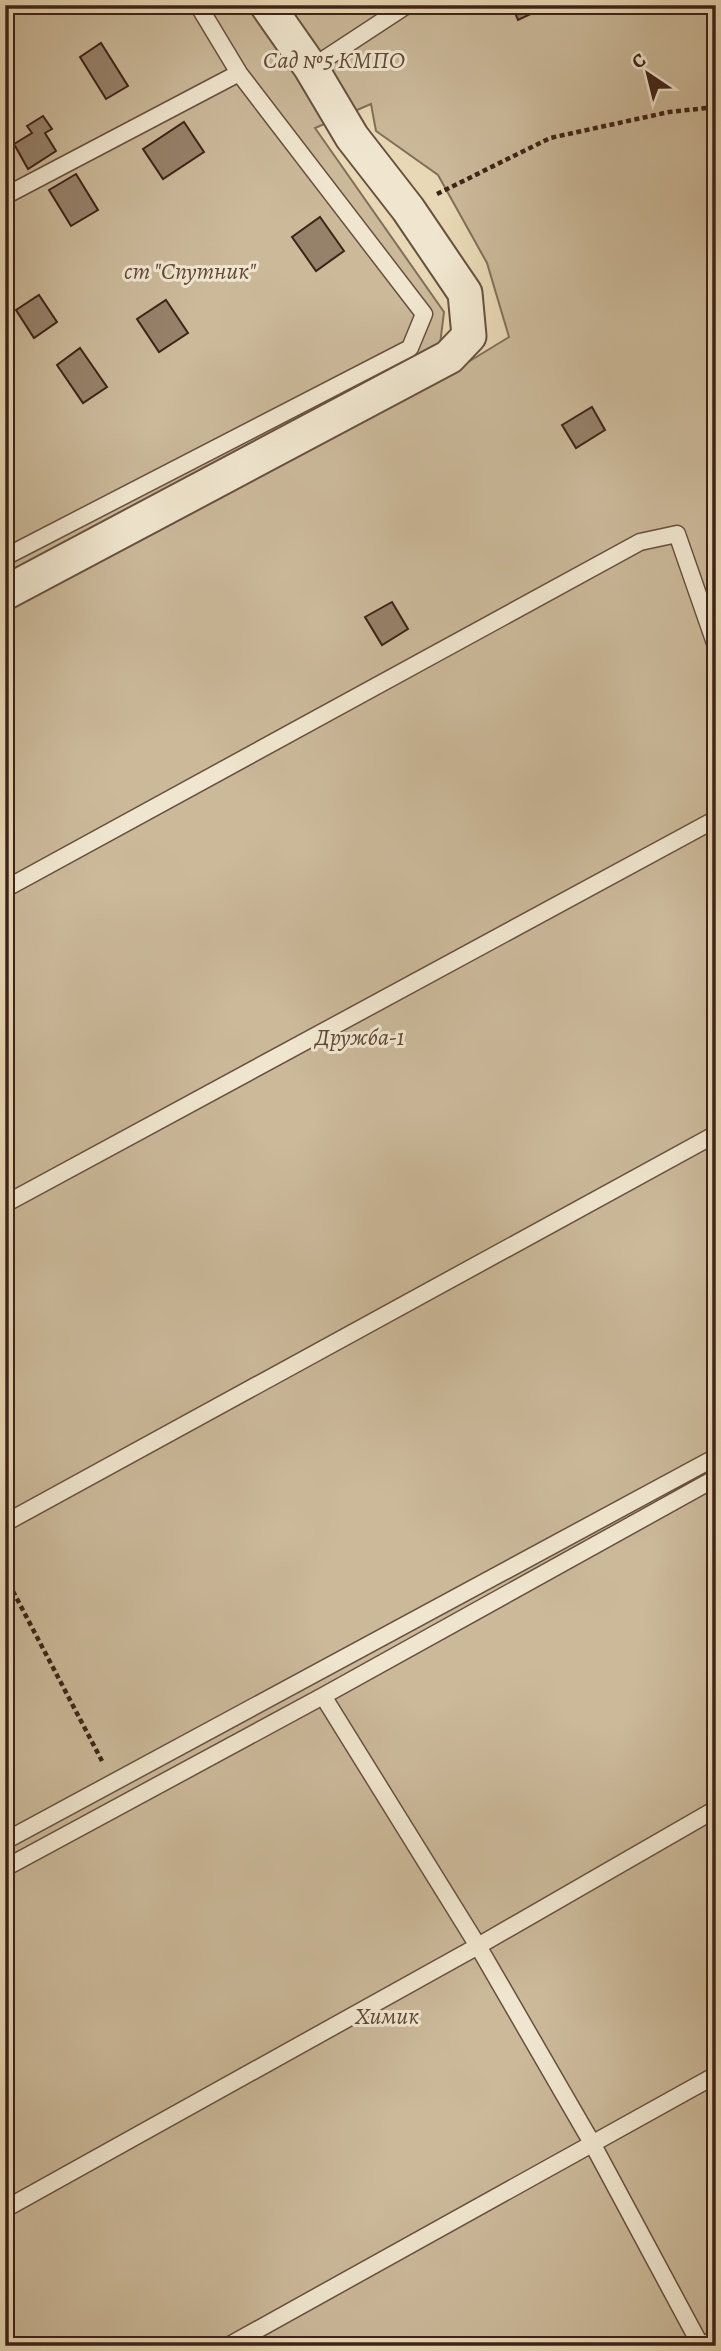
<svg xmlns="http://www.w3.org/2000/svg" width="721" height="2351" font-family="Alegreya,serif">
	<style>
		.green { fill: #cbb99a; stroke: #846e59; stroke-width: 2 }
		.building { fill: #96816a; stroke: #3e2318; stroke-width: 2 }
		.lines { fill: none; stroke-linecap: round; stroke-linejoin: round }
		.service-casing { stroke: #68503f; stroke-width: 19 }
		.minor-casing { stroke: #68503f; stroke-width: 37 }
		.path { stroke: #3e2318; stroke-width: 4.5; stroke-dasharray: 5 3.5; stroke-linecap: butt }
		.service { stroke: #f0e6cf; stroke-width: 16 }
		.minor { stroke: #f0e6cf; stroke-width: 33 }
		.labels { text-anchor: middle; stroke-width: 6; stroke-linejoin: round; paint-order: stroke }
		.park-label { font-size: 24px; font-style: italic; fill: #614838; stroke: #f0e6cf }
	</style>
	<rect width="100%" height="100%" fill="#e8d8b5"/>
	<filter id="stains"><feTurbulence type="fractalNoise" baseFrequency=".00286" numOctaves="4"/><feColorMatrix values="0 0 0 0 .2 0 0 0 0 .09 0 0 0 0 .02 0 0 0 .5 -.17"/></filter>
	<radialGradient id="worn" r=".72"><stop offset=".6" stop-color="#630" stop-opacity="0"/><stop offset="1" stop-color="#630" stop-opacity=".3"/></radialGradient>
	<path class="green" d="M5 5H716V2346H5V608L460 367 509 337 487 263 438 175 376 131 371 104 315 128 444 312 440 344 5 579Z"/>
	<path class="building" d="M512 5H550L518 20Z
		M101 43 128 86 106 99 80 57Z
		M43 116 52 129 45 133 56 151 28 169 14 144 32 133 27 126Z
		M184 122 204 152 163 179 143 149Z
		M76 174 98 210 71 226 49 190Z
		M320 217 344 251 316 271 292 237Z
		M39 295 57 322 34 338 16 310Z
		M166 300 188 333 159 352 137 319Z
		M80 348 107 387 83 403 57 365Z
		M592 407 605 430 576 448 562 425Z
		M392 602 408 629 382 645 365 617Z"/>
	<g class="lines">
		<defs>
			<path id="service" d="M311 68 407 5
				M5 196 239 73
				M5 557 410 348 424 314 239 73 198 5
				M5 889 640 542 677 534 716 646
				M5 1204 716 819
				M5 1523 716 1134
				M323 1696 478 1946 592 2143 701 2346
				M5 1841 716 1457
				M5 1868 323 1696 716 1478
				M5 2209 478 1946 716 1809
				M228 2346 716 2075
				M702 2346 716 2338"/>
			<path id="minor" d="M5 593 449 357 469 336 465 293 408 209 352 137 311 68 267 5"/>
		</defs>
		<use href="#service" class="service-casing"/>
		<use href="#minor" class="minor-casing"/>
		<path class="path" d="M437 194 550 138 669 112 716 107
			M5 1576 102 1761"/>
		<use href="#service" class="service"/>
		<use href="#minor" class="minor"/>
	</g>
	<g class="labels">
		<g class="park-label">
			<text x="334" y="68">Сад №5 КМПО</text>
			<text x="190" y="279">ст "Спутник"</text>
			<text x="360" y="1045">Дружба-1</text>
			<text x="387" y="2024">Химик</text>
		</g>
	</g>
	<rect width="721" height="2351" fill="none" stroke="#e8d8b5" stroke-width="28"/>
	<rect x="7" y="7" width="707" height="2337" fill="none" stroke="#3e2318" stroke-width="3.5"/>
	<rect x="14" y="14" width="693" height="2323" fill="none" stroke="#3e2318" stroke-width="2"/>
	<g transform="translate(648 74) rotate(325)" stroke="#f0e6cf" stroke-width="5" paint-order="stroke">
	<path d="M0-5L12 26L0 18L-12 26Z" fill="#3e2318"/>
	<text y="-10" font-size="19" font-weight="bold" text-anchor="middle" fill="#3e2318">С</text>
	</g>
	<rect width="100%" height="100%" filter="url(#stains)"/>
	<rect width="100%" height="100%" fill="url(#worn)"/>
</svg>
